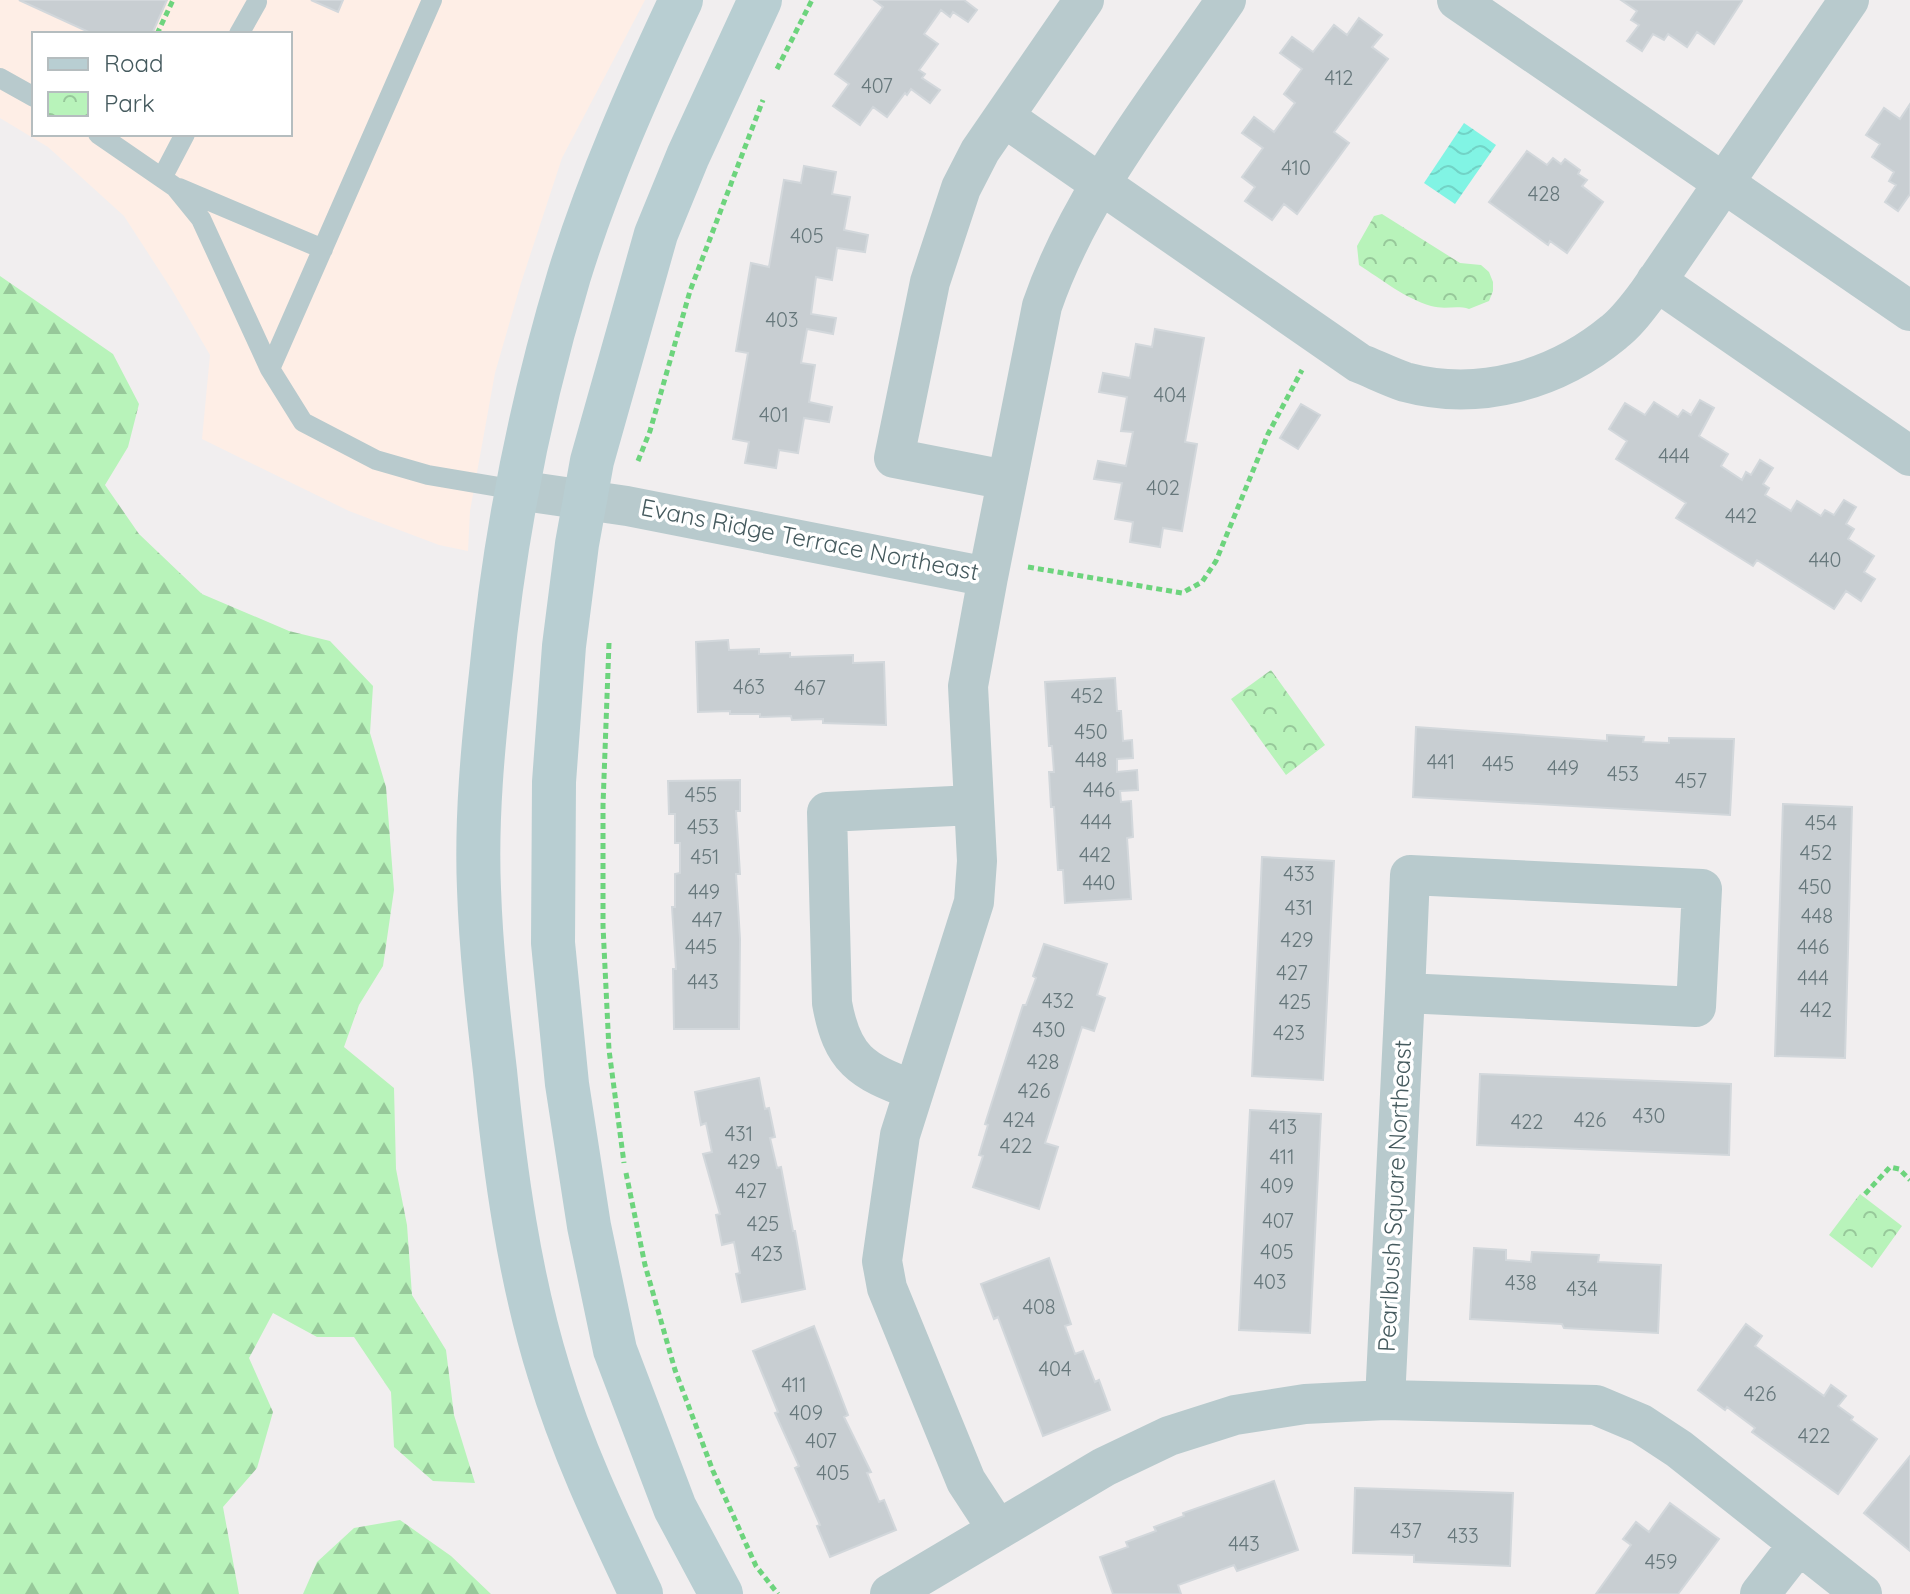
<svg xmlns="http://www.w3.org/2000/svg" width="1910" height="1594" font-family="Quicksand,sans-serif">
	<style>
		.commercial { fill: #feeee6; fill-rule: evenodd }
		.forest { fill: url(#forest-firs) }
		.park { fill: url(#park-crowns) }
		.water { fill: url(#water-waves) }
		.building { fill: #c8ced2; stroke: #d2d7db; stroke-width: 2 }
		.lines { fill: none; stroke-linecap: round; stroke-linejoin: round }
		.path { stroke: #6dd47d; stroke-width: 5; stroke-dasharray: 6 4; stroke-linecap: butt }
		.lane { stroke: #b8cacd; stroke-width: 20 }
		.street { stroke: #b8cacd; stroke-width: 40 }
		.secondary { stroke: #b8ced2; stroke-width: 44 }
		.labels { text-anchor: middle; stroke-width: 7; stroke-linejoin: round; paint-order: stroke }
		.number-label { font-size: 20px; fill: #66777b }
		.street-label { font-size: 24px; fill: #455a5e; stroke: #fff }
	</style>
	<defs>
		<pattern id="forest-firs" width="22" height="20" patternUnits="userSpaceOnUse" patternTransform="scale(2)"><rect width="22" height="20" fill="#b8f3ba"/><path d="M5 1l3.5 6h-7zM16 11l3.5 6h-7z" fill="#97c89a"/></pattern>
		<pattern id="park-crowns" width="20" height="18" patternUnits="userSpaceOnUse" patternTransform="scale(2)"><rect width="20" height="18" fill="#b8f3ba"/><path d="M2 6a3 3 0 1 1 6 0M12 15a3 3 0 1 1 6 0" fill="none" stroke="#97c89a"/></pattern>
		<pattern id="water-waves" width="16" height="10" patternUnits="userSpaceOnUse" patternTransform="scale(2)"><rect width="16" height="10" fill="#81f4e4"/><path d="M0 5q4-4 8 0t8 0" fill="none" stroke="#71d3c6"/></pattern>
	</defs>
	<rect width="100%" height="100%" fill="#f1eeef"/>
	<path class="commercial" d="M0 0H645L562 158 521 283 495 373 470 511 468 551 439 545 349 511 202 439 210 355 172 290 124 216 48 147 0 118ZM34 34H290V134H34Z"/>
	<path class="forest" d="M0 276 113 354 139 404 128 447 105 485 139 534 202 594 289 631 330 641 373 686 370 733 386 787 394 890 383 966 359 1005 344 1047 394 1088 396 1169 407 1225 412 1295 446 1350 454 1415 475 1483 433 1481 394 1447 391 1392 354 1337H317L273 1313 249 1358 273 1412 257 1468 223 1507 239 1594H0Z
		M400 1520 451 1556 491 1594H303L317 1562 354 1528Z"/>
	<path class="park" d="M1382 214 1460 263 1481 265 1489 272 1493 282V291L1489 301 1469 309C1457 305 1445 310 1431 306 1406 299 1381 279 1359 265L1357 246 1374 216Z
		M1271 670 1325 745 1286 775 1231 699Z
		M1860 1194 1902 1226 1872 1268 1829 1235Z"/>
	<path class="water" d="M1464 123 1496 145 1455 204 1424 183Z"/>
	<path class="building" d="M19 0H167L152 34H93Z
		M311 0H343L338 12Z
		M874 0H964L977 10 968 22 953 12 950 17 941 10 924 34 938 44 919 70 925 74 922 78 940 90 930 103 911 89 907 95 905 93 887 117 873 107 860 125 833 106 849 84 835 74 883 7Z
		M1621 0H1741L1742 1 1714 44 1697 32 1687 47 1668 34 1664 40 1653 34 1642 51 1627 41 1639 25 1631 20 1637 11Z
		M1359 18 1382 35 1372 47 1388 59 1334 132 1349 143 1297 214 1284 204 1272 220 1245 201 1255 187 1242 177 1263 148 1242 133 1254 117 1274 132 1295 103 1284 94 1302 69 1280 53 1292 37 1313 52 1334 25 1347 35Z
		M1910 104V194L1898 211 1885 202 1896 185 1889 181 1894 172 1872 157 1880 144 1866 135 1884 108 1900 119Z
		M1527 151 1547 165 1553 158 1561 164 1565 159 1580 170 1578 174 1587 180 1582 186 1603 202 1567 253 1550 241 1548 245 1489 202Z
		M804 166 836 172 832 194 850 197 844 230 868 235 865 252 837 248 832 280 816 277 811 314 836 318 833 334 807 329 801 363 815 365 809 402 832 407 829 422 804 418 798 453 779 450 776 468 745 463 749 442 733 439 748 353 736 351 751 263 769 267 784 180 801 183Z
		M1155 329 1204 338 1185 442 1197 444 1182 531 1163 528 1160 547 1130 542 1133 522 1115 519 1122 483 1094 479 1098 461 1126 466 1133 432 1121 431 1127 397 1099 392 1103 373 1130 378 1136 344 1152 347Z
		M1700 400 1714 408 1699 436 1728 454 1721 466 1742 480 1746 472 1751 475 1760 460 1773 468 1763 484 1769 488 1765 495 1791 511 1797 501 1821 516 1825 510 1834 515 1844 500 1856 507 1846 524 1854 529 1848 539 1874 556 1864 572 1875 579 1861 601 1846 591 1834 609 1757 560 1753 566 1676 518 1686 503 1616 459 1627 441 1609 429 1625 403 1645 415 1654 402 1678 417 1683 410 1691 415Z
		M1301 404 1320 415 1298 449 1280 438Z
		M728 640 729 650 759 649V654L790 653V657L853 655V663L884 662 886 725 823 723V719L792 720 791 716 760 717V714H730V711L698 712 696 642Z
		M1115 678 1117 711H1121L1123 741 1132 740 1133 758 1117 759V772L1137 770 1138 790 1120 791 1121 802 1131 801 1133 837 1127 838 1131 899 1065 903 1063 870H1058L1054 807H1051L1049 772H1054L1052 746H1049L1045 682Z
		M1416 727 1607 741V735L1644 737 1643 742 1669 743V738L1734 739 1730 815 1413 797Z
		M740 780V811H736L740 874H736L740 939 739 1029H674L673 969H676L672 907H675V874L680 873V843H675V814H669L668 781Z
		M1783 804 1852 807 1845 1058 1775 1056Z
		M1262 857 1334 861 1323 1080 1252 1076Z
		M1044 944 1107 964 1097 995 1105 998 1094 1031 1082 1027 1045 1143 1058 1147 1039 1209 973 1187 983 1156 979 1155 988 1125 985 1124 1023 1005H1026L1036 978 1033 976Z
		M1480 1074 1731 1084 1729 1155 1477 1145Z
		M759 1078 765 1109 769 1108 775 1137 770 1138 777 1168 781 1167 793 1231H795L805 1289 742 1302 736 1274 740 1273 734 1242 722 1245 716 1215 720 1214 703 1154 712 1152 706 1123 701 1125 695 1092Z
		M1250 1110 1321 1114 1310 1333 1239 1330Z
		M1474 1248 1506 1250V1260L1531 1262 1532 1252 1599 1255 1598 1262 1661 1265 1658 1333 1564 1328 1562 1324 1470 1319Z
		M1049 1258 1071 1324 1065 1326 1075 1354 1083 1351 1095 1382 1099 1380 1110 1410 1043 1436 998 1317 994 1319 981 1284Z
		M1746 1324 1762 1336 1755 1346 1824 1396 1831 1385 1846 1396 1838 1406 1853 1417 1851 1420 1877 1439 1838 1494 1752 1432 1755 1428 1727 1407 1725 1410 1698 1390Z
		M814 1326 848 1415 844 1417 871 1472 867 1473 879 1502 884 1500 896 1530 830 1557 817 1526 820 1525 795 1468 799 1466 775 1413 778 1412 753 1351Z
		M1910 1456V1551L1864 1513Z
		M1274 1481 1298 1550 1237 1571 1234 1565 1178 1585 1181 1594H1113L1100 1557 1128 1547 1126 1542 1156 1531 1154 1527 1184 1516 1183 1513Z
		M1355 1488 1513 1493 1510 1566 1414 1562V1555L1353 1553Z
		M1670 1503 1719 1539 1678 1594H1596L1631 1545 1623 1539 1636 1522 1649 1532Z"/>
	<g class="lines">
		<path class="path" d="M157 34 173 0
			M777 69 812 0
			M638 461 650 431 690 291 763 100
			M1028 567 1182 593 1202 582 1216 561 1268 434 1302 370
			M609 643 603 805V926L609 1050 624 1163
			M626 1173 645 1265 675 1370 713 1471 756 1566 778 1594
			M1865 1194 1890 1167 1899 1169 1910 1180"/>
		<path class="lane" d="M432 0 270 369 303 422 376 460 428 475 517 490
			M239 34 257 2
			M0 78 34 97
			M98 134 175 187 201 219 270 369
			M162 178 185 134
			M179 188 323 249"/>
		<path class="street" d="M1457 0 1910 311
			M1004 117 1359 363C1374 369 1390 377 1405 382 1479 402 1556 380 1614 332 1627 322 1637 308 1647 295L1849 0
			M1656 281 1910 456
			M1006 480 894 458 930 282 961 188 980 151 1084 0
			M517 490 627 506 988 577 1042 306C1080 195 1160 97 1226 0
			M988 577 968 686 977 861 974 902 900 1135 882 1261 887 1288 966 1481 998 1530
			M1410 875 1702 889 1696 1007 1405 993Z
			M913 1090C861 1071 842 1059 832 1003L827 812 974 805
			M1385 1400 1405 993
			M890 1594 1104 1467 1169 1436 1235 1415 1305 1404 1385 1400 1596 1405 1641 1424 1679 1449 1862 1594
			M1760 1594 1799 1544"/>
		<path class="secondary" d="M641 1594C607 1522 572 1449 549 1372 519 1275 505 1172 495 1071 488 1011 481 950 479 889 476 818 483 745 491 674 504 539 530 406 569 276 598 182 639 89 681 0
			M721 1594 675 1508 615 1350 589 1226 567 1084 553 943 554 782 564 646 577 544 592 461 656 234 688 156 760 0"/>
	</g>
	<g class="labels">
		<g class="number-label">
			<text x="1339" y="85">412</text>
			<text x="877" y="93">407</text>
			<text x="1296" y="175">410</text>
			<text x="1544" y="201">428</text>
			<text x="807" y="243">405</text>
			<text x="782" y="327">403</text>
			<text x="1170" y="402">404</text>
			<text x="774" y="422">401</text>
			<text x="1674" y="463">444</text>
			<text x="1163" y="495">402</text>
			<text x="1741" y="523">442</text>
			<text x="1825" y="567">440</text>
			<text x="749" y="694">463</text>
			<text x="810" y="695">467</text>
			<text x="1087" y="703">452</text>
			<text x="1091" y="739">450</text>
			<text x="1091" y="767">448</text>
			<text x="1441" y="769">441</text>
			<text x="1498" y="771">445</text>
			<text x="1563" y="775">449</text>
			<text x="1623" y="781">453</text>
			<text x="1691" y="788">457</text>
			<text x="1099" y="797">446</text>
			<text x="701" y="802">455</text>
			<text x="1096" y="829">444</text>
			<text x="1821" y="830">454</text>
			<text x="703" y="834">453</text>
			<text x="1816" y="860">452</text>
			<text x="1095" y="862">442</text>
			<text x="705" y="864">451</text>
			<text x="1299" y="881">433</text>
			<text x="1099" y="890">440</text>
			<text x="1815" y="894">450</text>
			<text x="704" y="899">449</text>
			<text x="1299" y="915">431</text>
			<text x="1817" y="923">448</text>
			<text x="707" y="927">447</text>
			<text x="1297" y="947">429</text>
			<text x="701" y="954">445</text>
			<text x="1813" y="954">446</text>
			<text x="1292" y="980">427</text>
			<text x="1813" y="985">444</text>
			<text x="703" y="989">443</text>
			<text x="1058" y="1008">432</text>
			<text x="1295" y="1009">425</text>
			<text x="1816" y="1017">442</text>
			<text x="1049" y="1037">430</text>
			<text x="1289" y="1040">423</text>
			<text x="1043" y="1069">428</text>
			<text x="1034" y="1098">426</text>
			<text x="1649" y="1123">430</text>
			<text x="1019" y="1127">424</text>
			<text x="1590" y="1127">426</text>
			<text x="1527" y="1129">422</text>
			<text x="1283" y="1134">413</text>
			<text x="739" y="1141">431</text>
			<text x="1016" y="1153">422</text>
			<text x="1282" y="1164">411</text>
			<text x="744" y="1169">429</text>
			<text x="1277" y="1193">409</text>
			<text x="751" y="1198">427</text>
			<text x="1278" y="1228">407</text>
			<text x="763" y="1231">425</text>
			<text x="1277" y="1259">405</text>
			<text x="767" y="1261">423</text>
			<text x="1270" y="1289">403</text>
			<text x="1521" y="1290">438</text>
			<text x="1582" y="1296">434</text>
			<text x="1039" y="1314">408</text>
			<text x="1055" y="1376">404</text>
			<text x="794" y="1392">411</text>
			<text x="1760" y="1401">426</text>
			<text x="806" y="1420">409</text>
			<text x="1814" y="1443">422</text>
			<text x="821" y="1448">407</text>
			<text x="833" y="1480">405</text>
			<text x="1406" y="1538">437</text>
			<text x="1463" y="1543">433</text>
			<text x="1244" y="1551">443</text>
			<text x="1661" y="1569">459</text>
		</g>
		<g class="street-label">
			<text transform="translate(810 540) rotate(11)" y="8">Evans Ridge Terrace Northeast</text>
			<text transform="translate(1395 1196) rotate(-87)" y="8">Pearlbush Square Northeast</text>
		</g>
	</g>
	<rect x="32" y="32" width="260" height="104" fill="#ffffff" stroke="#b5bdbf" stroke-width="2"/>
	<rect x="48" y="58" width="40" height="12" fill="#b8ced2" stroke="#b5bdbf" stroke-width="2"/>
	<text x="104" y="72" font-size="24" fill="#455a5e">Road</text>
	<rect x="48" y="92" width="40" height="24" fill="url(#park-crowns)" stroke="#b5bdbf" stroke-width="2"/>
	<text x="104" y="112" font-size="24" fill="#455a5e">Park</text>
</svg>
